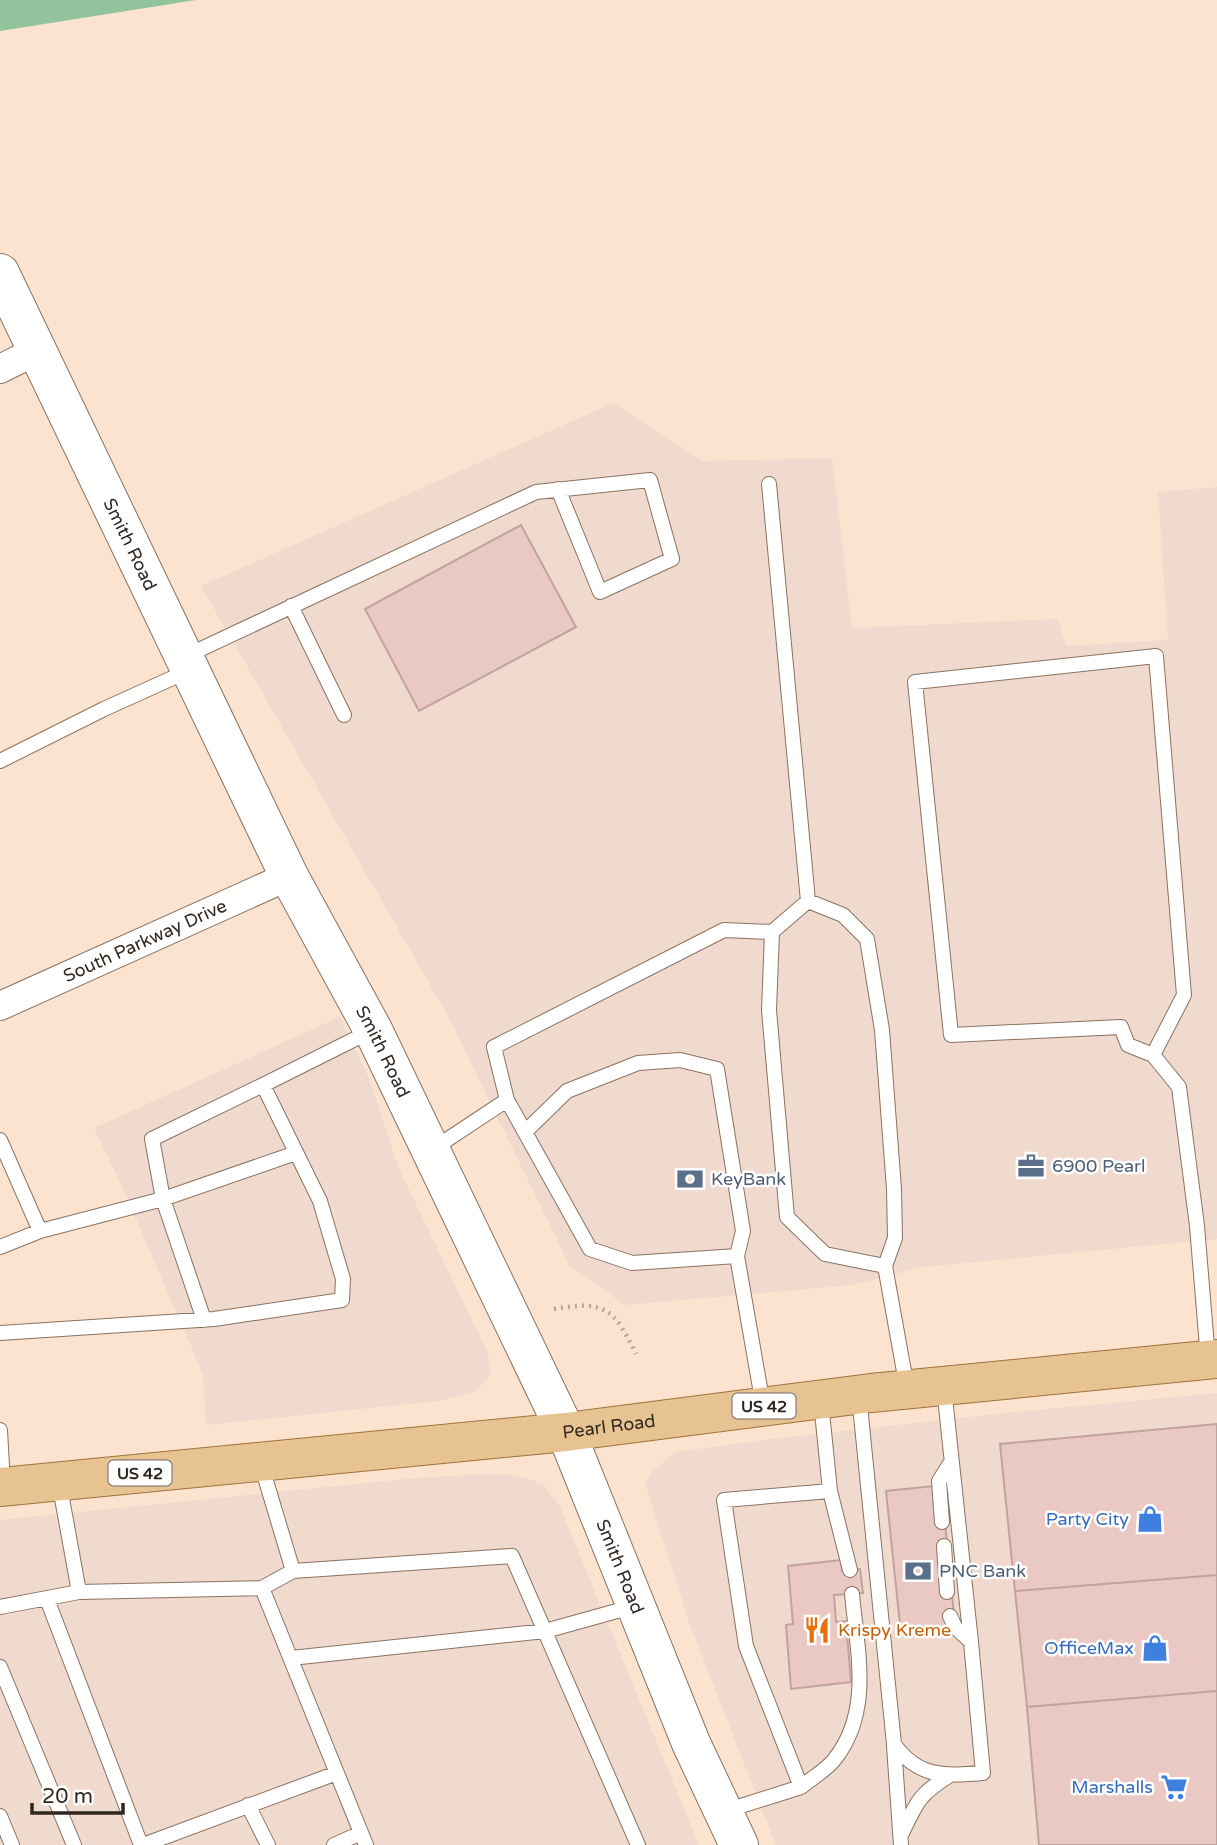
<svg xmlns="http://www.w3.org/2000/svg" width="1217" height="1845" font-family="'Varela Round',sans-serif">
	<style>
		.commercial { fill: #f0d9cd }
		.green { fill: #91c49c }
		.building { fill: #eac9c5; stroke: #c2a29f; stroke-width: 2 }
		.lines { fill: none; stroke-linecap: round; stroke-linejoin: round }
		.lane-casing { stroke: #897361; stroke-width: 16 }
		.street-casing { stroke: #897361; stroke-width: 30 }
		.secondary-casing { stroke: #897361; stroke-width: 40 }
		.primary-casing { stroke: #9e723b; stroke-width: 40 }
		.path { stroke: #b8a595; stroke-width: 4.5; stroke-dasharray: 2 5; stroke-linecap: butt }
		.lane { stroke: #fff; stroke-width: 14 }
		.street { stroke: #fff; stroke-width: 28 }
		.secondary { stroke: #fff; stroke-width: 38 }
		.primary { stroke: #e8c392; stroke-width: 38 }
		.labels { text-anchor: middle; stroke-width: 5; stroke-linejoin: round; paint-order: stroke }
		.shield { fill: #fff; stroke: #6e6863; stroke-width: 2 }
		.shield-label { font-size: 16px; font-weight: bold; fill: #302720 }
		.street-label { font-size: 18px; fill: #302720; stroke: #fff }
		.service-label { font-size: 18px; fill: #4e5e75; stroke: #fff; text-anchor: start }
		.shop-label { font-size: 18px; fill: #366cbe; stroke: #fff; text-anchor: end }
		.food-label { font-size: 18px; fill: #c56008; stroke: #fff; text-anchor: start }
	</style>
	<rect width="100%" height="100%" fill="#fce3cf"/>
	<path class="commercial" d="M613 403 703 461 832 458 852 628 1058 619 1066 646 1168 640 1158 492 1217 487V1239L922 1267 852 1285 625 1305 570 1266 448 1016 201 586Z
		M340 1017 371 1083 398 1167 488 1353 491 1374 475 1392 439 1401 206 1425 203 1374 122 1186 94 1128Z
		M1217 1393V1845H776L690 1625 645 1483 653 1470 677 1452 763 1440 1015 1412Z
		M483 1474 515 1475 543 1484 560 1507 699 1845H0V1520L416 1478Z"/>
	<path class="green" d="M0 0H196L0 31Z"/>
	<path class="building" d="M521 525 576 627 419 711 365 609Z
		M1217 1424V1575L1015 1591 1000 1444Z
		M934 1486 945 1522 954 1615 947 1616 948 1631 901 1634 886 1491Z
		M841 1560 842 1571 860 1569 863 1593 834 1595 836 1622 846 1621 851 1682 791 1689 786 1625 793 1624 788 1566Z
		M1217 1575V1691L1027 1707 1015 1591Z
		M1217 1691V1845H1039L1027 1707Z"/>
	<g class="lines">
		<defs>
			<path id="lane" d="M769 484 808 901
				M291 606 344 715
				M186 656 536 492 650 480 672 559 600 592 558 489
				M1156 656 1184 995 1153 1055 1128 1045 1121 1027 951 1035 915 682Z
				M0 761 104 709 188 671
				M1153 1055 1179 1087 1197 1226 1208 1359
				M263 1085 152 1139 163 1199 296 1153
				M507 1100 590 1249 632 1263 737 1256 763 1405
				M525 1132 567 1091 638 1063 680 1060 717 1069 743 1231 737 1256
				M0 1140 40 1231
				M433 1149 507 1100 494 1047 724 930 772 932
				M0 1247 40 1231 163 1199 204 1320
				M885 1266 895 1238 894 1189 882 1030 867 939 843 915 808 901 772 932 769 1010 787 1217 825 1254 885 1266 907 1388
				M0 1333 214 1319 342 1300 343 1279 320 1201 263 1085 373 1030
				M859 1396 894 1744C918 1778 945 1776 983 1773L971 1642 944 1388
				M0 1430 3 1485
				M261 1464 293 1571 512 1556 638 1845
				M59 1482 79 1592 262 1588 366 1845
				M830 1491 850 1570
				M942 1522 939 1481 951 1462
				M944 1546 947 1592
				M262 1588 293 1571
				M47 1599 141 1845
				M0 1607 79 1592
				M950 1616 955 1627 971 1642
				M291 1658 545 1631 635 1606
				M0 1667 74 1845
				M894 1746 901 1845
				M801 1787C812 1778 826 1770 834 1760 873 1712 857 1650 852 1594
				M248 1805 268 1845
				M725 1811 801 1787 746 1646 724 1500 830 1491 821 1402
				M0 1816 12 1845
				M901 1835C917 1802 918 1795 950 1775
				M143 1845 337 1773
				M334 1845 361 1833"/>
			<g id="street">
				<path d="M0 369 38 350"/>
				<path id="s1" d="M0 1006 289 876"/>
			</g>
			<g id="secondary">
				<path id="s2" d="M0 273 289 876 373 1030 566 1432 691 1743 739 1845"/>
			</g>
			<g id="primary">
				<path id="s3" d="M0 1487 566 1432 871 1393 1217 1359"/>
			</g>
		</defs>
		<use href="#lane" class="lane-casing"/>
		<use href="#street" class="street-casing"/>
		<use href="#secondary" class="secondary-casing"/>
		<use href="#primary" class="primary-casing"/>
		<path class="path" d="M554 1309C606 1300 614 1309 636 1354"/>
		<use href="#lane" class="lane"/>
		<use href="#street" class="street"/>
		<use href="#secondary" class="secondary"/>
		<use href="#primary" class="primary"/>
	</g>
	<defs>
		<symbol id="office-bare" viewBox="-9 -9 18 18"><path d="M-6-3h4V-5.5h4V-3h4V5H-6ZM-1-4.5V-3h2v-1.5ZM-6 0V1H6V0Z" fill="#5c6f8a" stroke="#fff" stroke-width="2.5" paint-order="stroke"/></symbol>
		<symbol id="bank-bare" viewBox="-9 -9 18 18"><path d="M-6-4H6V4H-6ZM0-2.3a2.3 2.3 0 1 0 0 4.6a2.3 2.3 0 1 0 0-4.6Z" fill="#5c6f8a" stroke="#fff" stroke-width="2.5" paint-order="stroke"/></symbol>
		<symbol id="shop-bare" viewBox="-9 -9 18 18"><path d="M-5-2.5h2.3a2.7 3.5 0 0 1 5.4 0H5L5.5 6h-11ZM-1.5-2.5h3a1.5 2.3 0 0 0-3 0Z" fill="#3f7fe0" stroke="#fff" stroke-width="2.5" paint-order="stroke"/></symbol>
		<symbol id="restaurant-bare" viewBox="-9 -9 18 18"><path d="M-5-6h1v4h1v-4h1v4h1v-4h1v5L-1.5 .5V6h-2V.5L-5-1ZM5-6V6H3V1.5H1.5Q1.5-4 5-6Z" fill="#e8710a" stroke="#fff" stroke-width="2.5" paint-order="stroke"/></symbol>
		<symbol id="supermarket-bare" viewBox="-9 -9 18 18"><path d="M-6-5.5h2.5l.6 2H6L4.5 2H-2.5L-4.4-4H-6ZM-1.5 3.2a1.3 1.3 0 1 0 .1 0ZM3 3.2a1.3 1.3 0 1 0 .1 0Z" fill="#3f7fe0" stroke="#fff" stroke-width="2.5" paint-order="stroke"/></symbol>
	</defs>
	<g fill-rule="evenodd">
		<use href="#office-bare" x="1012" y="1147" width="38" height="38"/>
		<use href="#bank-bare" x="671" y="1160" width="38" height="38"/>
		<use href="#shop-bare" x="1131" y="1500" width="38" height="38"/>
		<use href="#bank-bare" x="899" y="1552" width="38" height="38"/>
		<use href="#restaurant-bare" x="798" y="1611" width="38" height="38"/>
		<use href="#shop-bare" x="1136" y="1629" width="38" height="38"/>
		<use href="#supermarket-bare" x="1155" y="1768" width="38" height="38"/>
	</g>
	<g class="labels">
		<g class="shield">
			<rect x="732.5" y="1393.5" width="63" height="25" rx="5"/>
			<rect x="108.5" y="1460.5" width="63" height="25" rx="5"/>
		</g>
		<g class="shield-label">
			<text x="764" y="1412">US 42</text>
			<text x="140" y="1479">US 42</text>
		</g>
		<g class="street-label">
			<text dy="6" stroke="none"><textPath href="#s2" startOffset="301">Smith Road</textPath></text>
			<text dy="6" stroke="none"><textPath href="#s1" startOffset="159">South Parkway Drive</textPath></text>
			<text dy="6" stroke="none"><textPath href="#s2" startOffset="868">Smith Road</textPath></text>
			<text dy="6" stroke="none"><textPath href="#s3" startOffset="612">Pearl Road</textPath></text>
			<text dy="6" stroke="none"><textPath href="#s2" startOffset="1435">Smith Road</textPath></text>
		</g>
		<g class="service-label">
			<text x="1052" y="1172">6900 Pearl</text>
			<text x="711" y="1185">KeyBank</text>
			<text x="939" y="1577">PNC Bank</text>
		</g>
		<g class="shop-label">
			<text x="1129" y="1525">Party City</text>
			<text x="1134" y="1654">OfficeMax</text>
			<text x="1153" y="1793">Marshalls</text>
		</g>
		<g class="food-label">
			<text x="838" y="1636">Krispy Kreme</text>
		</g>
	</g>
	<path d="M32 1803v10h91v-10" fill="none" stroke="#302720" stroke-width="3.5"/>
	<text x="42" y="1803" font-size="21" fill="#302720" stroke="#ffffff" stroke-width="5" paint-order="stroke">20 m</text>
</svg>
